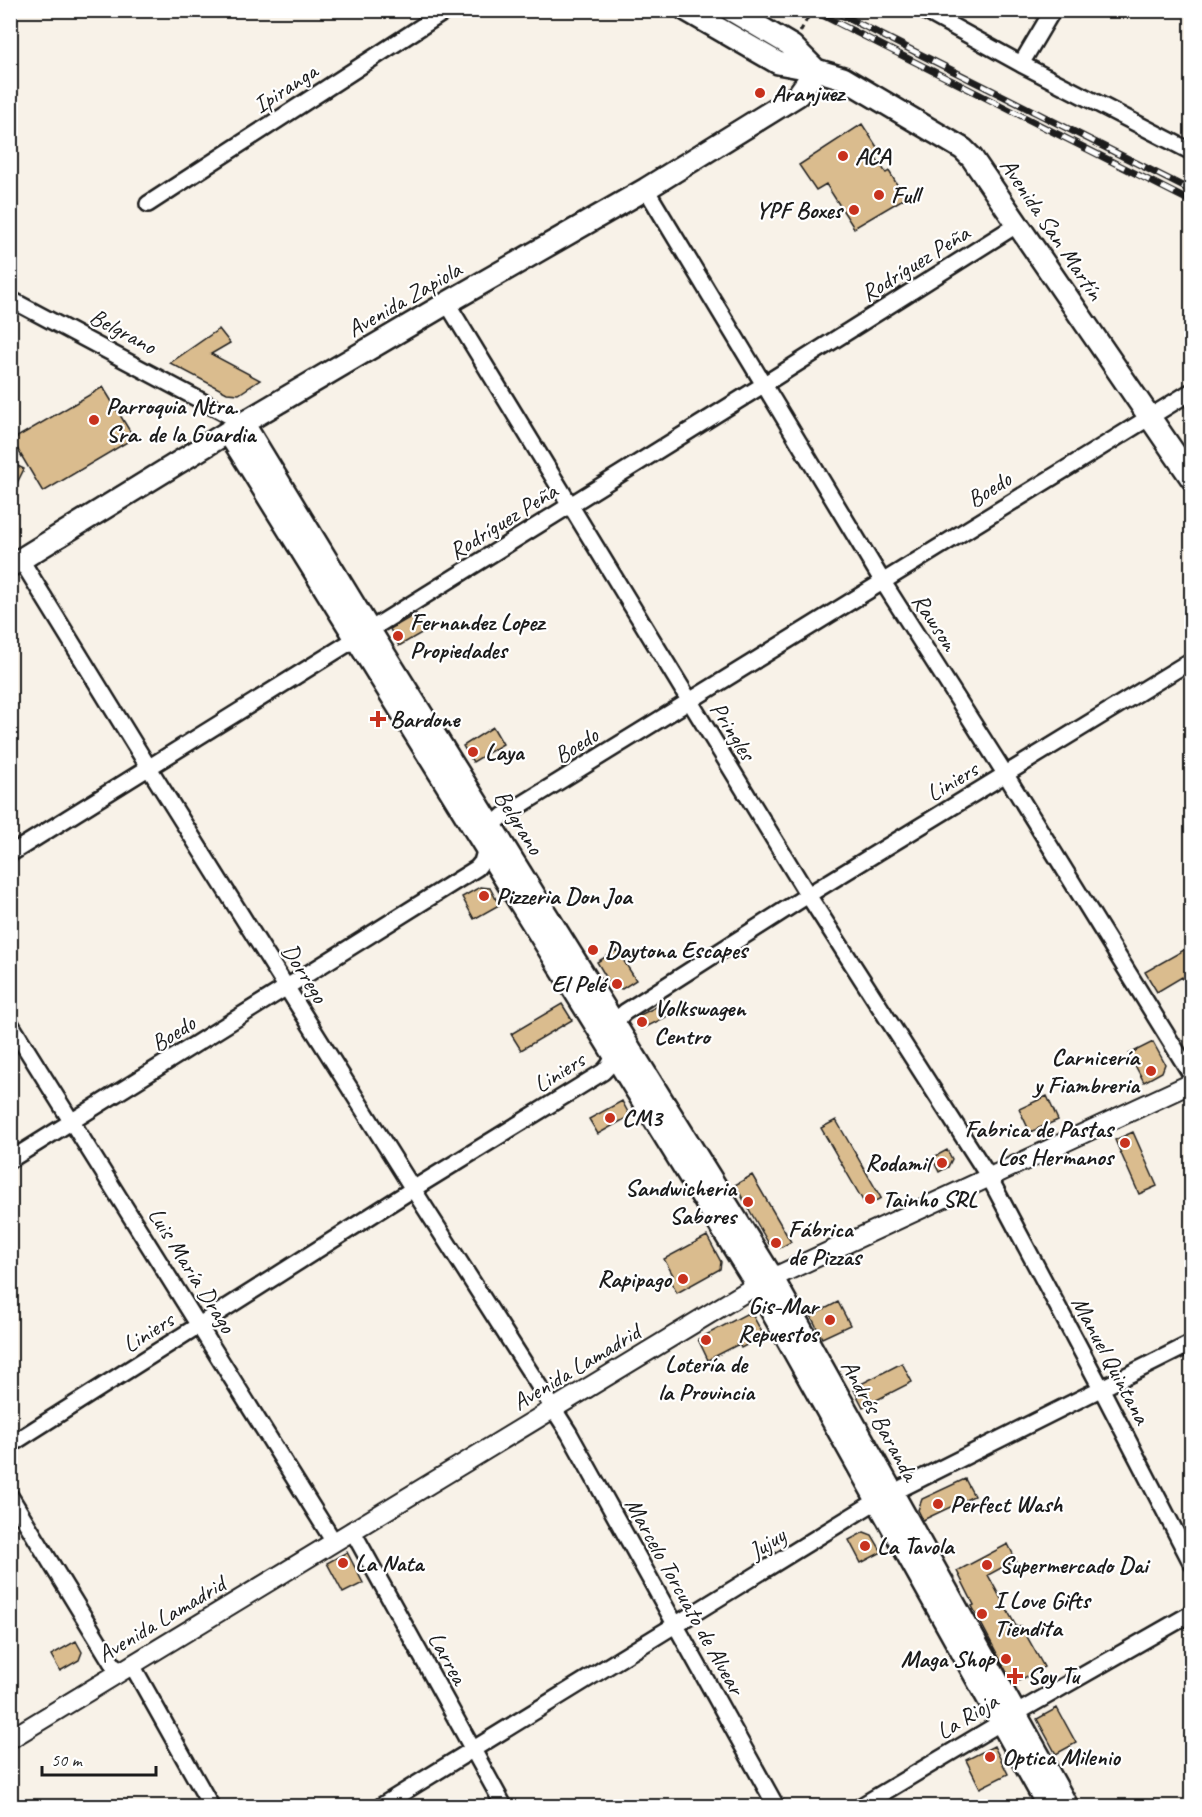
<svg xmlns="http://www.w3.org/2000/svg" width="1202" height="1817" font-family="Caveat,sans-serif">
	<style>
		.building { fill: #dabc8e; stroke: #1c1c1c; stroke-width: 1.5 }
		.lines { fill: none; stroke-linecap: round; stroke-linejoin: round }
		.minor-casing { stroke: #1c1c1c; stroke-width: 20 }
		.tertiary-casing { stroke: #1c1c1c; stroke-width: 22 }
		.secondary-casing { stroke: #1c1c1c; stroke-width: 26 }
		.path { stroke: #1c1c1c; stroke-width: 3; stroke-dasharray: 6 4.5; stroke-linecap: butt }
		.minor { stroke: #fff; stroke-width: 15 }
		.tertiary { stroke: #fff; stroke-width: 18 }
		.secondary { stroke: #fff; stroke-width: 21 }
		.rail-casing { stroke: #1c1c1c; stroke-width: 7 }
		.rail { stroke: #fff; stroke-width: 4.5; stroke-dasharray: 14; stroke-linecap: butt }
		.poi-dot { fill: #c8321e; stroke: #fff; stroke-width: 2 }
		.labels { text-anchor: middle; stroke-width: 4.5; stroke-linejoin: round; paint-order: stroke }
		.street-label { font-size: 24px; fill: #1c1c1c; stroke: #fff }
		.poi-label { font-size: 24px; font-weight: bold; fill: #1c1c1c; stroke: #fff; text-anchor: start }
	</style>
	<rect width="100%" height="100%" fill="#f8f2e8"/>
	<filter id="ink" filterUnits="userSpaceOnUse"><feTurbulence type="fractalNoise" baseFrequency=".0167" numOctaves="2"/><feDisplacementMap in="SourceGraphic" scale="12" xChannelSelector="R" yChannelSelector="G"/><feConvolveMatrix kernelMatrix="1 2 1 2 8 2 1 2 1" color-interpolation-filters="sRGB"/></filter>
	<g filter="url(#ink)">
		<path class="building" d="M862 124 879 150 873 154 886 173 889 171 905 198 854 228 826 184 816 190 799 165Z
			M219 329 230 343 211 354 260 380 239 394 227 393 170 363Z
			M103 387 134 438 43 492 12 440Z
			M10 462 24 469 10 497Z
			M416 614 425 631 399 646 390 629Z
			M493 727 503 744 473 762 463 746Z
			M480 887 490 888 499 905 474 919 462 897Z
			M1191 946V993L1182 977 1157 992 1145 972Z
			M617 950 636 980 622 989 612 987 597 962Z
			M562 1004 572 1020 521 1050 511 1034Z
			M660 1005 666 1017 642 1029 636 1017Z
			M1153 1042 1165 1064 1162 1072 1144 1082 1129 1054Z
			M1047 1096 1058 1120 1030 1132 1019 1109Z
			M622 1101 630 1116 598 1134 589 1119Z
			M836 1120 881 1198 866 1206 821 1128Z
			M1133 1132 1157 1186 1139 1194 1115 1140Z
			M947 1150 952 1159 948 1167 939 1172 932 1158Z
			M752 1175 791 1242 780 1248 769 1244 735 1185Z
			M707 1236 721 1262 720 1269 677 1293 668 1277 673 1275 664 1259Z
			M838 1302 850 1325 822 1338 811 1316Z
			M746 1314 753 1316 764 1336 741 1348 739 1344 708 1360 698 1339Z
			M902 1363 912 1382 863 1407 853 1388Z
			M965 1479 974 1496 923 1520 918 1510 922 1499Z
			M864 1532 872 1535 882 1552 861 1563 849 1540Z
			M1008 1544 1016 1560 988 1575 1017 1628 1021 1626 1044 1667 1013 1684 972 1606 974 1605 957 1571Z
			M347 1552 363 1583 343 1593 327 1563Z
			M76 1641 82 1652 79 1660 60 1671 51 1655Z
			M1057 1708 1076 1743 1056 1754 1037 1719Z
			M994 1746 1008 1774 980 1788 966 1760Z"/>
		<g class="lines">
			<defs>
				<path id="minor" d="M923 10 1021 64 1192 152
					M1021 64 1053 10
					M646 189 883 582 1006 775 1192 1076
					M148 204 447 10
					M10 299 243 423
					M447 303 808 895 989 1177 1101 1388 1192 1564
					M21 560 149 768 413 1189 569 1433 776 1806
					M10 854 763 385 1018 224
					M10 1023 334 1542
					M10 1160 477 868 482 862 492 826 503 816 1192 391
					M10 1445 413 1189 603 1072C625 1053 605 1028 625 1012L808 895 1192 660
					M10 1496 118 1673
					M352 1530 504 1806
					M132 1665 211 1806
					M381 1806 878 1500 1192 1343
					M861 1806 1015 1714 1192 1613"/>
				<path id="tertiary" d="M10 1739 757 1285 1192 1083"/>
				<path id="secondary" d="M686 10 778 63 816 70 843 78 963 149 972 158 1192 479
					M731 10 792 46 816 70
					M243 423 370 631 772 1277 1067 1806
					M228 432 757 1285 1048 1806
					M10 566 228 432 447 303 646 189 798 95 816 70"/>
			</defs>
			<use href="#minor" class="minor-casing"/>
			<use href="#tertiary" class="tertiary-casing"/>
			<use href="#secondary" class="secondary-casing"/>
			<path class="path" d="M800 32 812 10"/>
			<use href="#minor" class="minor"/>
			<use href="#tertiary" class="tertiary"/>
			<use href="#secondary" class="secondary"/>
			<defs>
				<path id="rail" d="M812 10 1192 202
					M832 10 1192 191"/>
			</defs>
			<use href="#rail" class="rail-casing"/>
			<use href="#rail" class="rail"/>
		</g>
	</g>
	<g class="poi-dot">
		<circle cx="760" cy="93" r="6"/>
		<circle cx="843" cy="156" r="6"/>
		<circle cx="879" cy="195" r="6"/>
		<circle cx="854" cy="210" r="6"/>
		<circle cx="94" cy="420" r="6"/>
		<circle cx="398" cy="636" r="6"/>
		<path d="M375 710h6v6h6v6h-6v6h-6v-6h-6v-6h6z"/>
		<circle cx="473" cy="752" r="6"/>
		<circle cx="484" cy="896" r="6"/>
		<circle cx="593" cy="950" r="6"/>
		<circle cx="617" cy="984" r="6"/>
		<circle cx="642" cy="1022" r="6"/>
		<circle cx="1151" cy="1071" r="6"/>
		<circle cx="610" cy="1118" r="6"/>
		<circle cx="1125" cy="1143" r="6"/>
		<circle cx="942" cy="1163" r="6"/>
		<circle cx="870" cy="1199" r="6"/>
		<circle cx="748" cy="1202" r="6"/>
		<circle cx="776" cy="1243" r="6"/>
		<circle cx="683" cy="1279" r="6"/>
		<circle cx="830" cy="1320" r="6"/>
		<circle cx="706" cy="1340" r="6"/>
		<circle cx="938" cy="1504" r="6"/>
		<circle cx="865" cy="1546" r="6"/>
		<circle cx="343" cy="1563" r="6"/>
		<circle cx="987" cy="1565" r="6"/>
		<circle cx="982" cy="1614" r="6"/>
		<circle cx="1006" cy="1659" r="6"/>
		<path d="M1012 1667h6v6h6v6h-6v6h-6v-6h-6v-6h6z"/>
		<circle cx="990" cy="1757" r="6"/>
	</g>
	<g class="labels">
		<g class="street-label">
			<text transform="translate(285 88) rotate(-33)" y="8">Ipiranga</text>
			<text transform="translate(1052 229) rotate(56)" y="8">Avenida San Martín</text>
			<text transform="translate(915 263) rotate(-32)" y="8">Rodríguez Peña</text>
			<text transform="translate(404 299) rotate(-30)" y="8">Avenida Zapiola</text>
			<text transform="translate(123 331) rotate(28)" y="8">Belgrano</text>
			<text transform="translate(989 489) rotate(-32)" y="8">Boedo</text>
			<text transform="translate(503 521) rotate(-32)" y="8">Rodríguez Peña</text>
			<text transform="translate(935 622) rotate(57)" y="8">Rawson</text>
			<text transform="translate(733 731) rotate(58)" y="8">Pringles</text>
			<text transform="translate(576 745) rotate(-32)" y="8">Boedo</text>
			<text transform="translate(952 781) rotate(-31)" y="8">Liniers</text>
			<text transform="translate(519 822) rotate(58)" y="8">Belgrano</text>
			<text transform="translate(305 973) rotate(58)" y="8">Dorrego</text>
			<text transform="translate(173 1033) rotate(-32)" y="8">Boedo</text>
			<text transform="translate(559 1072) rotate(-32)" y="8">Liniers</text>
			<text transform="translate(192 1270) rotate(58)" y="8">Luis María Drago</text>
			<text transform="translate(148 1332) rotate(-32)" y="8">Liniers</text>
			<text transform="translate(1111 1360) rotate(62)" y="8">Manuel Quintana</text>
			<text transform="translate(576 1367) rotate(-31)" y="8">Avenida Lamadrid</text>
			<text transform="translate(880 1420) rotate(61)" y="8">Andrés Baranda</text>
			<text transform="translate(767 1543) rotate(-32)" y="8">Jujuy</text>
			<text transform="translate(685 1596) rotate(61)" y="8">Marcelo Torcuato de Alvear</text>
			<text transform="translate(161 1619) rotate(-31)" y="8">Avenida Lamadrid</text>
			<text transform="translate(448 1658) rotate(61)" y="8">Larrea</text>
			<text transform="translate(967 1716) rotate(-31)" y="8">La Rioja</text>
		</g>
		<g class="poi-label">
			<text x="772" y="101">Aranjuez</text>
			<text x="855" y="164">ACA</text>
			<text x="891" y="203">Full</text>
			<text x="842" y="218" text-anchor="end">YPF Boxes</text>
			<text x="106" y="414">Parroquia Ntra.<tspan x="106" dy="28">Sra. de la Guardia</tspan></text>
			<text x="410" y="630">Fernandez Lopez<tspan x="410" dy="28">Propiedades</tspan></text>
			<text x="390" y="727">Bardone</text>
			<text x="485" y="760">Laya</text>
			<text x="496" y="904">Pizzeria Don Joa</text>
			<text x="605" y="958">Daytona Escapes</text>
			<text x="605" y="992" text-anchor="end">El Pelé</text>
			<text x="654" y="1016">Volkswagen<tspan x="654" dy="28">Centro</tspan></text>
			<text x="1139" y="1065" text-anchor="end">Carnicería<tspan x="1139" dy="28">y Fiambreria</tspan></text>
			<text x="622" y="1126">CM3</text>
			<text x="1113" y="1137" text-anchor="end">Fabrica de Pastas<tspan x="1113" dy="28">Los Hermanos</tspan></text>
			<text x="930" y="1171" text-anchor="end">Rodamil</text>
			<text x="736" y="1196" text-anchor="end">Sandwicheria<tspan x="736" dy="28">Sabores</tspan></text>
			<text x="882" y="1207">Tainho SRL</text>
			<text x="788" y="1237">Fábrica<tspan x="788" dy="28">de Pizzas</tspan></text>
			<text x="671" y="1287" text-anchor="end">Rapipago</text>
			<text x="818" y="1314" text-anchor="end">Gis-Mar<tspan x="818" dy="28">Repuestos</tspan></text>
			<text x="706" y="1372" text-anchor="middle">Lotería de<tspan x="706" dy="28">la Provincia</tspan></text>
			<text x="950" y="1512">Perfect Wash</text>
			<text x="877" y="1554">La Tavola</text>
			<text x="355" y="1571">La Nata</text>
			<text x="999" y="1573">Supermercado Dai</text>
			<text x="994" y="1608">I Love Gifts<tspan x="994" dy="28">Tiendita</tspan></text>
			<text x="994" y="1667" text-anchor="end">Maga Shop</text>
			<text x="1027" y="1684">Soy Tu</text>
			<text x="1002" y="1765">Optica Milenio</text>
		</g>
	</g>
	<rect width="1202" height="1817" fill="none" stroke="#fff" stroke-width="36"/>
	<rect x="18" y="18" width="1166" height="1781" fill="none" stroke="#1c1c1c" stroke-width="2" filter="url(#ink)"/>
	<path d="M42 1766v9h114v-9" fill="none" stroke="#1c1c1c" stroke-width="3"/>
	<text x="51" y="1766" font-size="18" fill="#1c1c1c" stroke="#ffffff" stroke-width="4.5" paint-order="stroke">50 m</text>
</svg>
